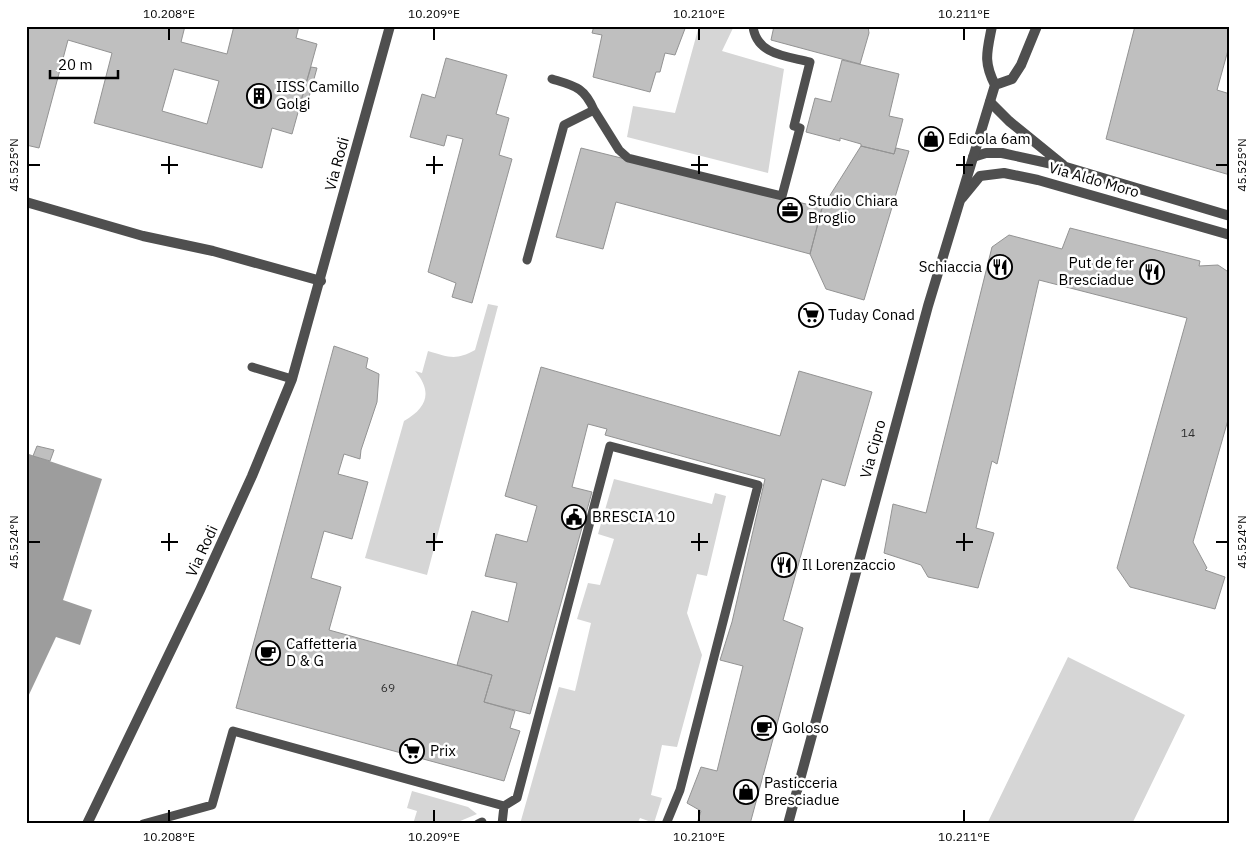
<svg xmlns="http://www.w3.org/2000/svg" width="1256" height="850" font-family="'IBM Plex Sans',sans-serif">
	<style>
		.green { fill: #d6d6d6 }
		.water { fill: #9d9d9d }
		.building { fill: #bfbfbf; stroke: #939393; fill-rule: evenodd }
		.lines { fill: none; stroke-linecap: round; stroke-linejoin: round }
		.service { stroke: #4f4f4f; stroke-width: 9 }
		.minor { stroke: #4f4f4f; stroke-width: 10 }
		.tertiary { stroke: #4f4f4f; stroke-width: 10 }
		.ticks { fill: none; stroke: #000; stroke-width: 2 }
		.labels { text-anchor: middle; stroke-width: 5; stroke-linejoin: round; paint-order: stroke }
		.number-label { font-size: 12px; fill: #303030 }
		.poi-label { font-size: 15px; fill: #000; stroke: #fff; text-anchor: start }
		.street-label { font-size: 15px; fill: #000; stroke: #fff }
		.neatline { fill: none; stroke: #000; stroke-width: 2 }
		.ticks-label { font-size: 12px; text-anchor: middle; fill: #000 }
	</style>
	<rect width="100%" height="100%" fill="#fff"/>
	<path class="green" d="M699 26H734L722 51 784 69 768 173 627 137 633 106 675 113Z
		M488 304 498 306 427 575 365 558 404 421C427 408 433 392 415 371L422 373 428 351C449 357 455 361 475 350Z
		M614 479 712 504 715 493 726 496 707 576 697 574 687 613 702 655 677 747 662 745 651 795 662 798 654 823 640 818 637 824H520L559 687 575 691 591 623 577 619 588 583 600 585 614 539 598 534Z
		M1068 657 1185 715 1132 824H987Z
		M412 791 468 807 477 814 453 824H413L417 811 407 808Z"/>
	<path class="water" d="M26 453 102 479 63 600 92 610 80 645 56 637 26 701Z"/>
	<path class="building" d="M26 26H185L181 42 227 54 234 26H299L296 38 317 44 292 134 272 128 262 168 94 123 112 53 68 40 39 148 26 145ZM174 69 219 81 207 124 162 111Z
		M594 26H686L675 55 665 53 660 72H656L650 92 593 77 602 35 592 33Z
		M774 26H868L869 33 860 64 771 40Z
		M1135 26H1230V43L1217 90 1230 94V175L1106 139Z
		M446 58 507 75 496 114 509 118 499 155 512 159 472 303 452 297 456 283 428 272 463 139 447 135 444 146 410 137 422 94 435 98Z
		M842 60 899 74 889 116 903 119 894 154 861 146V144L840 138V141L806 132 815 98 831 102Z
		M311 67 317 68 306 108 299 107Z
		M928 128 940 132 935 149 923 145Z
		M861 146 894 154 896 148 909 151 864 300 826 289 810 254 822 208Z
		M581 148 822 208 810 254 616 202 603 249 556 237Z
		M1070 228 1200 261 1199 266 1218 265 1230 273V413L1193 542 1207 568 1205 570 1225 577 1215 609 1130 587 1117 568 1187 318 1039 280 997 464 992 461 976 528 994 533 978 588 928 577 921 565 884 553 893 504 926 513 992 247 1009 235 1062 249Z
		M334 346 368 358 366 368 379 374 377 402 361 450 360 459 344 454 338 474 368 482 352 539 324 531 311 578 341 587 329 630 492 675 484 702 515 711 510 728 520 731 504 781 236 708Z
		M541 367 780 436 799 371 872 392 845 486 822 479 783 620 803 628 750 824H697L701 811 687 803 701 767 717 771 743 666 720 660 732 622 765 479 605 435 607 429 588 424 572 487 592 492 530 714 484 702 492 675 457 665 472 611 508 622 517 583 485 576 496 534 527 542 537 506 505 496Z
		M37 446 54 450 50 461 33 456Z"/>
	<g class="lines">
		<path class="service" d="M594 110 619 150 628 158 782 196 800 128 794 126 810 62C787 56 756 55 753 26
			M527 260 564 125 594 110C584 87 575 86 552 79
			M252 367 292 379
			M504 806 517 798 610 446 758 485 680 790 666 824
			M143 824 212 805 233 731 504 806 502 824
			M478 824 482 822"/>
		<path class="minor" d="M990 102 1009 121 1063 165
			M973 157 986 153H1002L1066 167 1230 216
			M962 198 980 176 1004 173 1038 180 1230 235
			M26 202 143 236 213 251 321 281"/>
		<path class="tertiary" d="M995 85 1012 79 1021 65 1037 26
			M87 824 200 590 252 476 292 379 390 26
			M788 824 928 306 995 85C983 61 987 52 992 26"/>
	</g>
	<path class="ticks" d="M169 28V40M434 28V40M699 28V40M964 28V40M169 156V174M434 156V174M699 156V174M964 156V174M28 165H40M161 165H178M426 165H443M691 165H708M956 165H973M1216 165H1228M169 533V551M434 533V551M699 533V551M964 533V551M28 542H40M161 542H178M426 542H443M691 542H708M956 542H973M1216 542H1228M169 810V822M434 810V822M699 810V822M964 810V822"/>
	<defs>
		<symbol id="building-ring" viewBox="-11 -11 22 22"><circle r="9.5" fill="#fff" stroke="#000" stroke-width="1.5"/><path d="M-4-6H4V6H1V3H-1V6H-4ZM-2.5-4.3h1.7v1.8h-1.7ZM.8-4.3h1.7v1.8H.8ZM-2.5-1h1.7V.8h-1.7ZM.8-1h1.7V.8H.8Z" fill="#000"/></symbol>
		<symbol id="shop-ring" viewBox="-11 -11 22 22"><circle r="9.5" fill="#fff" stroke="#000" stroke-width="1.5"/><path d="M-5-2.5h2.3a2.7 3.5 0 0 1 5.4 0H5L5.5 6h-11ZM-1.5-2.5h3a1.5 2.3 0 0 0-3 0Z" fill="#000"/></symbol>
		<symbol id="office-ring" viewBox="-11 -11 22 22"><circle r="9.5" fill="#fff" stroke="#000" stroke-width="1.5"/><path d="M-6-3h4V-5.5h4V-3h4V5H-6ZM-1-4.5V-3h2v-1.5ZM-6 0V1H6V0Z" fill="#000"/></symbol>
		<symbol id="restaurant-ring" viewBox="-11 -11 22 22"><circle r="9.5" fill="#fff" stroke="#000" stroke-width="1.5"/><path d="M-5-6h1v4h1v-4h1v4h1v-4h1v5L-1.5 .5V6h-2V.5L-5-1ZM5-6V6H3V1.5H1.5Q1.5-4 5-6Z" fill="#000"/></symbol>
		<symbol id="supermarket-ring" viewBox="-11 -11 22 22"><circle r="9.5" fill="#fff" stroke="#000" stroke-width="1.5"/><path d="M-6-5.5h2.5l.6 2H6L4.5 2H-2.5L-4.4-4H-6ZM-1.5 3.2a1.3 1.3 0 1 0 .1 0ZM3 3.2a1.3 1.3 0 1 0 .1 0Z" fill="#000"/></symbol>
		<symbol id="civic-ring" viewBox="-11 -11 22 22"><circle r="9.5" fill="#fff" stroke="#000" stroke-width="1.5"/><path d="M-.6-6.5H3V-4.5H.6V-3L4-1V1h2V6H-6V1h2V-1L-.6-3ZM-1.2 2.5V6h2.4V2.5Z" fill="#000"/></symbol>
		<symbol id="cafe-ring" viewBox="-11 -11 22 22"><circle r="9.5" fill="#fff" stroke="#000" stroke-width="1.5"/><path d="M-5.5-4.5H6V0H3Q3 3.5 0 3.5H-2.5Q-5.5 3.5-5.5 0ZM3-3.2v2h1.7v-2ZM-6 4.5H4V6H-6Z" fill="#000"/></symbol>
	</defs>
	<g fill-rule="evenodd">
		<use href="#building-ring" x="245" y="82" width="28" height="28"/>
		<use href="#shop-ring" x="917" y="125" width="28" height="28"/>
		<use href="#office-ring" x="776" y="196" width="28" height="28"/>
		<use href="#restaurant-ring" x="986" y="253" width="28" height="28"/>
		<use href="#restaurant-ring" x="1138" y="258" width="28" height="28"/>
		<use href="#supermarket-ring" x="797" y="301" width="28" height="28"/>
		<use href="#civic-ring" x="560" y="503" width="28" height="28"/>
		<use href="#restaurant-ring" x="770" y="551" width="28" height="28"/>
		<use href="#cafe-ring" x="254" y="639" width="28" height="28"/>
		<use href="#cafe-ring" x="750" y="714" width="28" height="28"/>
		<use href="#supermarket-ring" x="398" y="737" width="28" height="28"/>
		<use href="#shop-ring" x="732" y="778" width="28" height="28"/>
	</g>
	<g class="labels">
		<g class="number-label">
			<text x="1188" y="437">14</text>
			<text x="388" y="692">69</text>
		</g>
		<g class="poi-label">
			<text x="276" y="92">IISS Camillo<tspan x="276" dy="17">Golgi</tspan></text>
			<text x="948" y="144">Edicola 6am</text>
			<text x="808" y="206">Studio Chiara<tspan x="808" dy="17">Broglio</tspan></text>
			<text x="1134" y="268" text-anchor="end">Put de fer<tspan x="1134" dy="17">Bresciadue</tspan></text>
			<text x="982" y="272" text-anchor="end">Schiaccia</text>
			<text x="828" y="320">Tuday Conad</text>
			<text x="592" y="522">BRESCIA 10</text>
			<text x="802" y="570">Il Lorenzaccio</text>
			<text x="286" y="649">Caffetteria<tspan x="286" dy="17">D &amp; G</tspan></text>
			<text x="782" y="733">Goloso</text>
			<text x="430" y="756">Prix</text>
			<text x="764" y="788">Pasticceria<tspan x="764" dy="17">Bresciadue</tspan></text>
		</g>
		<g class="street-label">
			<text transform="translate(337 164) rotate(-75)" y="5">Via Rodi</text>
			<text transform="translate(1094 180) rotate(16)" y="5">Via Aldo Moro</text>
			<text transform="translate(873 449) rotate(-75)" y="5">Via Cipro</text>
			<text transform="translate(202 551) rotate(-65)" y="5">Via Rodi</text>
		</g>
	</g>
	<rect width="1256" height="850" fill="none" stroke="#ffffff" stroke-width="55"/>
	<path d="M50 70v8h68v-8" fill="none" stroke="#000000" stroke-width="2.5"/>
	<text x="58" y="70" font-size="15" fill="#000000" stroke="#ffffff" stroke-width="4" paint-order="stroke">20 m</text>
	<rect x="28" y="28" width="1200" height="794" class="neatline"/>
	<g class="ticks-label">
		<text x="169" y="18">10.208°E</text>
		<text x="434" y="18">10.209°E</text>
		<text x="699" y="18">10.210°E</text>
		<text x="964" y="18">10.211°E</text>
		<text transform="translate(14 165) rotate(-90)" y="4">45.525°N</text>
		<text transform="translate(1242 165) rotate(-90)" y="4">45.525°N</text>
		<text transform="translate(14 542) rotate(-90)" y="4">45.524°N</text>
		<text transform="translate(1242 542) rotate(-90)" y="4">45.524°N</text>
		<text x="169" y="841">10.208°E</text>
		<text x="434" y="841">10.209°E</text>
		<text x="699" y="841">10.210°E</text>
		<text x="964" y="841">10.211°E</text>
	</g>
</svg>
